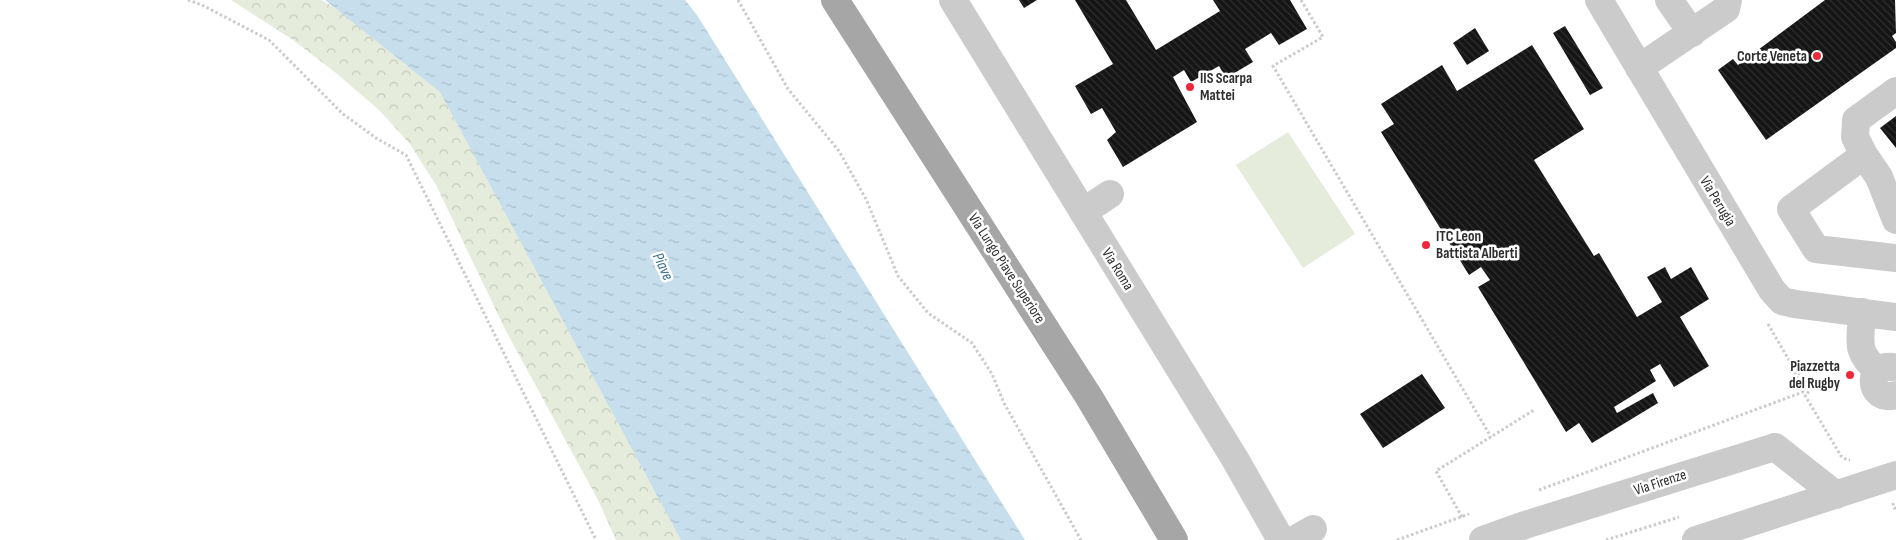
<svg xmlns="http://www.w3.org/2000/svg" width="1896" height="540" font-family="'Sofia Sans Condensed',sans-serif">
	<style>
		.forest { fill: url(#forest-crowns) }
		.park { fill: #e5ecdb }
		.water { fill: url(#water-ripples) }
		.building { fill: url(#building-back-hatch) }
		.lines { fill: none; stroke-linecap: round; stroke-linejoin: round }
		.path { stroke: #cbcbcb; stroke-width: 3; stroke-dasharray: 2.5 2.5; stroke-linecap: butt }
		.minor { stroke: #cbcbcb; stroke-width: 28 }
		.major { stroke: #a6a6a6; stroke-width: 28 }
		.poi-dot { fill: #ed2939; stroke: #fff; stroke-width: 2 }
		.labels { text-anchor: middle; stroke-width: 5; stroke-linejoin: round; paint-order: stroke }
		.poi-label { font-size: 15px; font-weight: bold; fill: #2e2e2e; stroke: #fff; text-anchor: end }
		.street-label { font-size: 15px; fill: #2e2e2e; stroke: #fff }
		.water-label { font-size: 16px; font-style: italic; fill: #397194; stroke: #fff }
	</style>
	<defs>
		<pattern id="forest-crowns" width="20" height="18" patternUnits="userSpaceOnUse" patternTransform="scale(1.25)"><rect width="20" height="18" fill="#e5ecdb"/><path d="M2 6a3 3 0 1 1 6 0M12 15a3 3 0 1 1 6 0" fill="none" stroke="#c5cbbc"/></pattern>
		<pattern id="water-ripples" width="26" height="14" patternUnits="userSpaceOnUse" patternTransform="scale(1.25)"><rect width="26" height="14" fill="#c7deed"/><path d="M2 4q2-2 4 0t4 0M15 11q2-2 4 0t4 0" fill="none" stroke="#abbfcc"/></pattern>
		<pattern id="building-back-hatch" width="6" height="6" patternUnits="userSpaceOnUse" patternTransform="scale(1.25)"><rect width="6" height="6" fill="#151515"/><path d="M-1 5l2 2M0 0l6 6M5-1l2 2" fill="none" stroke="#2f2f2f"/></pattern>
	</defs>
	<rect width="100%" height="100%" fill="#fff"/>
	<path class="forest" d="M231 0H322L388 42 458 98 685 540H616L598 500 506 331 436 185 410 144 379 110 336 73 293 40Z"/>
	<path class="park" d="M1288 132 1355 234 1303 268 1236 165Z"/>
	<path class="water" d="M325 0H685L697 15 1025 540H681L440 92Z"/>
	<path class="building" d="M1019 0H1037L1024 8Z
		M1075 0H1126L1156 50 1220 11 1213 0H1290L1307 29 1279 45 1271 33 1245 49 1253 62 1226 78 1219 66 1191 82 1184 70 1173 77 1197 122 1123 167 1107 140 1116 132 1102 108 1091 114 1075 86 1113 64Z
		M1825 0H1895L1896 33 1892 36 1896 42V48L1766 140 1718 70 1733 59 1738 65Z
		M1565 26 1603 88 1590 95 1553 33Z
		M1475 28 1489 51 1467 65 1453 43Z
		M1532 45 1584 129 1534 160 1594 256 1599 253 1637 317 1662 302 1647 277 1665 267 1671 279 1691 267 1709 299 1680 317 1709 366 1674 387 1660 364 1650 370 1656 381 1614 407 1617 413 1653 393 1658 403 1592 443 1579 423 1566 432 1478 287 1490 280 1481 267 1469 275 1381 132 1394 124 1381 104 1442 65 1457 91Z
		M1896 116V148L1880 128Z
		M1422 374 1445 408 1383 448 1360 414Z"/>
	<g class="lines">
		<path class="path" d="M188 0 202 5 269 40 343 114 376 138 406 155 596 540
			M738 0 788 89 839 151 866 199 898 276 928 313 972 343 992 374 1004 403 1081 540
			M1301 0 1323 37 1273 66 1491 437
			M1768 324 1793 367 1803 392 1841 456 1847 460H1850
			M1795 369 1811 386V390L1805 395
			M1539 490 1803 392
			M1893 503 1894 508H1896
			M1462 517 1436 471 1534 410
			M1397 540 1469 514
			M1606 540 1679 517"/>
		<path class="minor" d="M953 0 1235 459 1281 540
			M1599 0 1772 290 1782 301 1795 304 1896 317
			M1669 0 1692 33
			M1639 68 1726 9 1728 0
			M1864 155 1855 137 1856 120 1896 91
			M1083 212 1110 194
			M1896 220 1879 177 1864 155 1791 209 1816 249 1896 258
			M1862 312C1861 341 1854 351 1878 371
			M1892 367C1866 364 1868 403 1896 395
			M1775 447 1836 495
			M1294 540 1313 529
			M1483 540 1525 525 1775 447
			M1696 540 1896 475"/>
		<path class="major" d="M835 0 1089 397 1174 540"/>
	</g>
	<g class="poi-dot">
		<circle cx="1817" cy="56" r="5"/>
		<circle cx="1190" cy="87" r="5"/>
		<circle cx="1426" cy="245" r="5"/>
		<circle cx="1850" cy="375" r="5"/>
	</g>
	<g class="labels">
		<g class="poi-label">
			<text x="1807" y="61">Corte Veneta</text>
			<text x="1200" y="83" text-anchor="start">IIS Scarpa<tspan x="1200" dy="17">Mattei</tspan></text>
			<text x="1436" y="241" text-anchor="start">ITC Leon<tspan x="1436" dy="17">Battista Alberti</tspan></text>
			<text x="1840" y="371">Piazzetta<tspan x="1840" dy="17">del Rugby</tspan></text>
		</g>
		<g class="street-label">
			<text transform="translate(1718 201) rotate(59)" y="5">Via Perugia</text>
			<text transform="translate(1007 268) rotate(57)" y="5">Via Lungo Piave Superiore</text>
			<text transform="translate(1118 269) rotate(58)" y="5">Via Roma</text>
			<text transform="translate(1660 482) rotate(-18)" y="5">Via Firenze</text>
		</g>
		<g class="water-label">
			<text transform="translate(664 266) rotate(65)" y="6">Piave</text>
		</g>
	</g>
</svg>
